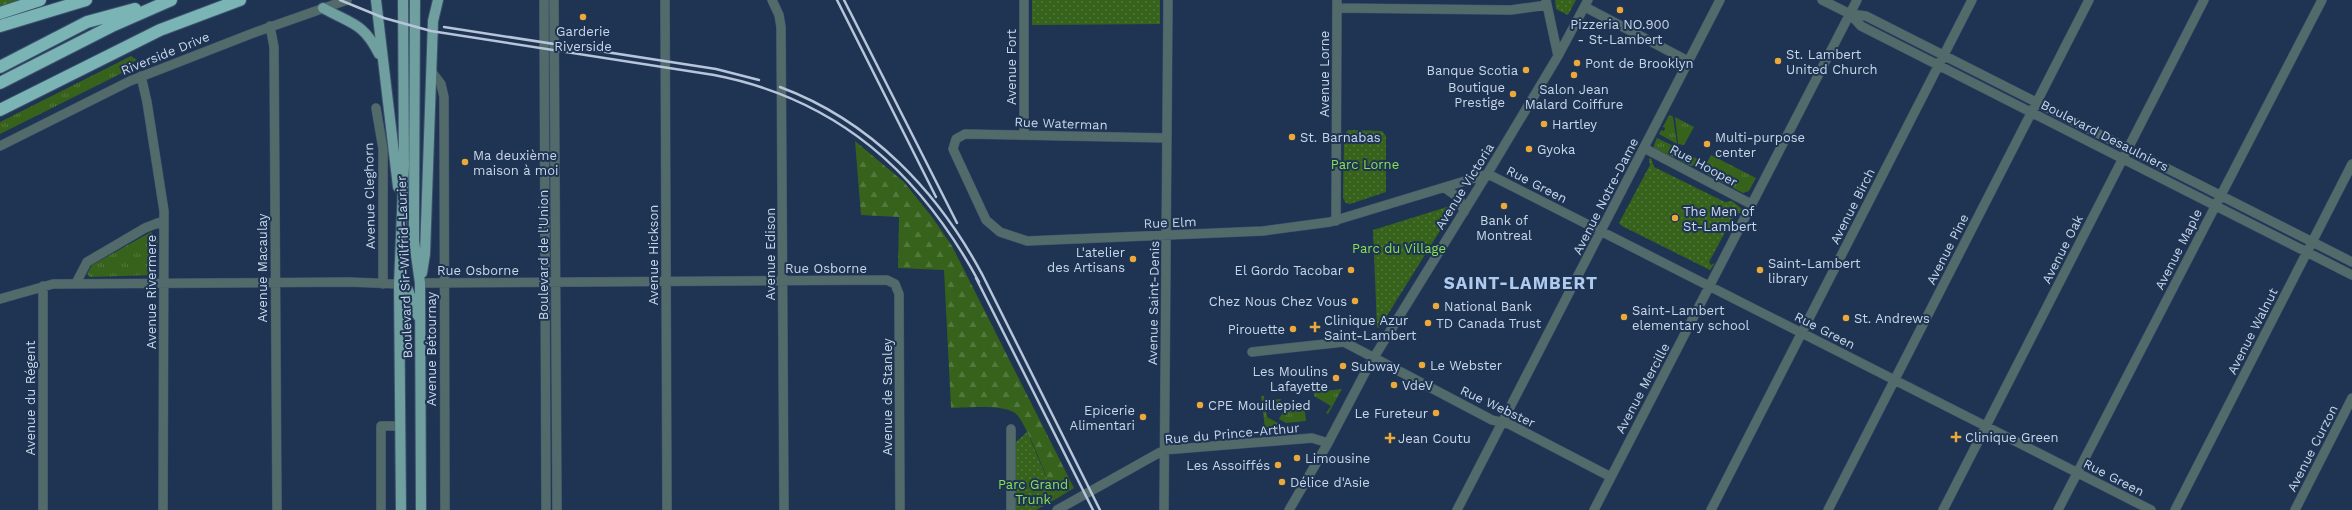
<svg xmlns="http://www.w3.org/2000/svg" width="2352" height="510" font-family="'Work Sans',sans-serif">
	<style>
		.grass { fill: url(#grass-tufts) }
		.forest { fill: url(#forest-firs) }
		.park { fill: url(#park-dots) }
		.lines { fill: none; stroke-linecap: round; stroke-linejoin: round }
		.minor-casing { stroke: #3d516d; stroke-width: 10 }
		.major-casing { stroke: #3d516d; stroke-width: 12 }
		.highway-casing { stroke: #3d516d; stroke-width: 14 }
		.minor { stroke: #536a6a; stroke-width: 9 }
		.major { stroke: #6f9f9f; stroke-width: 10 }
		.highway { stroke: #7ab4b4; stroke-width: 12 }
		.rail { stroke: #b6c5d9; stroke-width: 2.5 }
		.poi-dot { fill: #eca93a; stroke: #1e3452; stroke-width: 1.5 }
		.labels { text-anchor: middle; stroke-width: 4; stroke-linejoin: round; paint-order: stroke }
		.poi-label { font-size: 13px; fill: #c8d6e9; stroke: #1e3452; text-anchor: start }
		.street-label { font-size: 13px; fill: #c8d6e9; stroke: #1e3452 }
		.park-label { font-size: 13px; fill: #88e053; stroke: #1e3452 }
		.district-label { font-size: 17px; font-weight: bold; letter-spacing: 1px; fill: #aecaef; stroke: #1e3452 }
	</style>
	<defs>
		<pattern id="grass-tufts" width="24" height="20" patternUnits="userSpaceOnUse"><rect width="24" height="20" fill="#37621c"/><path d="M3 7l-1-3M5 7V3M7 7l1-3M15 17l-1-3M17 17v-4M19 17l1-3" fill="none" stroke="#52783d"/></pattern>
		<pattern id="forest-firs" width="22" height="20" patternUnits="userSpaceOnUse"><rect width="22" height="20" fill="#37621c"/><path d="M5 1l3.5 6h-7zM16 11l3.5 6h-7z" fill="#52783d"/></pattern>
		<pattern id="park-dots" width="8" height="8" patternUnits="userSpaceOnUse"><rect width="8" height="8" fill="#37621c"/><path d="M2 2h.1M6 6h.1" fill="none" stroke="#52783d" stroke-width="1.8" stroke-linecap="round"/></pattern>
	</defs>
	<rect width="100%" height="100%" fill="#1e3452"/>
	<path class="grass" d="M131 56 137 60 122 68 124 72 0 134V122Z
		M1669 115 1673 117 1677 144 1659 134 1661 130 1664 131 1665 128 1663 127Z
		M1675 117 1694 127 1684 145 1678 144Z
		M1657 138 1680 149 1675 158 1654 148V145Z
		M1682 151 1701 161 1700 163 1691 166 1678 160Z
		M1711 155 1756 178 1749 191 1743 193 1708 175 1705 166Z
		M151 232 158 240 154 275 90 277 87 274 92 265Z
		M1342 389 1328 414 1326 413 1331 406 1314 396V392Z
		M1261 396H1264L1267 417 1278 423V427L1265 428Z
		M1281 399 1277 410 1271 411 1270 400Z
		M1304 404 1306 421 1286 423 1279 419 1286 406Z"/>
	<path class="forest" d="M0 0H27L0 9Z
		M855 141 904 182 932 217 952 246 1074 488 1056 499C1049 484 1025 419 1015 413 1001 404 967 408 951 408L944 270 898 268 899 217 861 215Z"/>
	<path class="park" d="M1032 0H1160V24L1032 25Z
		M1555 0H1576L1568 15 1556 9Z
		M1348 130 1382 131 1386 136V192L1350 204 1346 203 1343 198 1344 136Z
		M1651 158 1654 167 1725 202 1732 201 1742 209 1741 213 1735 214 1709 262 1711 265 1715 263 1710 270 1622 226 1619 223 1650 165 1649 159Z
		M1450 206 1451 213 1383 322 1379 328 1377 327 1373 230Z
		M1027 432 1056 499 1036 510H1015V443Z"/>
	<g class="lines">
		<defs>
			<path id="minor" d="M544 0 546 510
				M554 0 557 510
				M665 0 667 510
				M772 0 779 15 781 27 784 510
				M1546 0 1558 56
				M1822 0 1850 14 1861 26 2352 275
				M1585 7 1688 61
				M1337 8 1511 10 1547 5
				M1850 14 1866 16 2352 262
				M270 26 274 47 277 510
				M431 71 441 84 444 97 445 510
				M141 76 147 102 164 211 163 510
				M376 108 383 149V284
				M1024 134V0
				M1167 138 965 134 956 139 953 149 986 220 1000 232 1027 241 1263 231 1330 222 1488 174
				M0 146 130 81 256 32 347 0
				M1644 148 1751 204
				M1488 174 2151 510
				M1445 188 1459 198 1464 212
				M1336 221 1337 0
				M76 283 87 262 145 228 163 221
				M420 283 887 280 895 284 899 294 900 510
				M43 286V510
				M0 299 53 284 349 282 399 284
				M1252 352 1344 342 1492 420 1509 424 1611 477
				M381 510V426H400
				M1011 510V429
				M1057 510 1164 450 1312 438 1328 443
				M1164 510 1168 0
				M1289 510 1328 443 1368 367 1492 166 1558 56 1588 0
				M1457 510 1720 0
				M1594 510 1857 0
				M1711 510 1972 0
				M1828 510 2089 0
				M1943 510 2204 0
				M2058 510 2322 0
				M2175 510 2352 164
				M2295 510 2352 398"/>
			<path id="major" d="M376 0 398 187
				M415 0 414 217V241L420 283 421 510
				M323 8C351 24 363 22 379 54
				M422 273 425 254 433 21 438 0
				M399 284 408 290 418 316
				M401 510 399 284 404 165 403 0"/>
			<path id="highway" d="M0 13 40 0
				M0 26 86 0
				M0 67 87 22 135 9
				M0 83 114 25 171 0
				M0 110 160 30 240 0"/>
		</defs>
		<use href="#minor" class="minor-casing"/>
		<use href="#major" class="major-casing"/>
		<use href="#highway" class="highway-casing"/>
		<use href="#minor" class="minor"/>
		<use href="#major" class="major"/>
		<use href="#highway" class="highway"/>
		<path class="rail" d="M340 0 384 18 431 31 714 75C838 99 920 173 979 282
			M837 0 936 197
			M844 0 957 223
			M444 27 716 69 759 80
			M780 87C871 121 938 191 983 276
			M981 272 1100 510
			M976 278 1093 510"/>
	</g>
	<g class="poi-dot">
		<circle cx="1620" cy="10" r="4"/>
		<circle cx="583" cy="17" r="4"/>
		<circle cx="1778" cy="61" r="4"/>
		<circle cx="1577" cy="63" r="4"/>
		<circle cx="1526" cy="70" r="4"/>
		<circle cx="1574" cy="75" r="4"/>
		<circle cx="1513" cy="94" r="4"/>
		<circle cx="1544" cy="124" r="4"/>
		<circle cx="1292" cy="137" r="4"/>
		<circle cx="1707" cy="144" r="4"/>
		<circle cx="1529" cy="149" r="4"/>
		<circle cx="465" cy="162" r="4"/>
		<circle cx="1504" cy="206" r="4"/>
		<circle cx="1675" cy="218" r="4"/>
		<circle cx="1133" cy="259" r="4"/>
		<circle cx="1351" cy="270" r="4"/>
		<circle cx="1760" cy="270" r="4"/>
		<circle cx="1355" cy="301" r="4"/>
		<circle cx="1436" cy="306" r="4"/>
		<circle cx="1624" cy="317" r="4"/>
		<circle cx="1846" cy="318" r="4"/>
		<circle cx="1428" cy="323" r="4"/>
		<path d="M1313 321h4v4h4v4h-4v4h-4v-4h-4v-4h4z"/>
		<circle cx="1293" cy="329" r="4"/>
		<circle cx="1422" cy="365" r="4"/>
		<circle cx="1343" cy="366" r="4"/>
		<circle cx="1336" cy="378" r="4"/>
		<circle cx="1394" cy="385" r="4"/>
		<circle cx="1200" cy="405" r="4"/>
		<circle cx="1436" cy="413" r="4"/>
		<circle cx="1143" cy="417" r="4"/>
		<path d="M1954 431h4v4h4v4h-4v4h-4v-4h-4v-4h4z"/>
		<path d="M1388 432h4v4h4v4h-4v4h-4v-4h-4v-4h4z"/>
		<circle cx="1297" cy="458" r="4"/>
		<circle cx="1278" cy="465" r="4"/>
		<circle cx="1282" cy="482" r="4"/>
	</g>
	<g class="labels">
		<g class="poi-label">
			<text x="1620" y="29" text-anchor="middle">Pizzeria NO.900<tspan x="1620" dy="15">- St-Lambert</tspan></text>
			<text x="583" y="36" text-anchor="middle">Garderie<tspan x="583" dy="15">Riverside</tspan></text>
			<text x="1786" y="59">St. Lambert<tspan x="1786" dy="15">United Church</tspan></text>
			<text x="1585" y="68">Pont de Brooklyn</text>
			<text x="1518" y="75" text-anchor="end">Banque Scotia</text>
			<text x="1505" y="92" text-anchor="end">Boutique<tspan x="1505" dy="15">Prestige</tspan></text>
			<text x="1574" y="94" text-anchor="middle">Salon Jean<tspan x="1574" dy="15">Malard Coiffure</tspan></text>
			<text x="1552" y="129">Hartley</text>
			<text x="1300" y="142">St. Barnabas</text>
			<text x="1715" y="142">Multi-purpose<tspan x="1715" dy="15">center</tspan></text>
			<text x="1537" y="154">Gyoka</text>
			<text x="473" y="160">Ma deuxième<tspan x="473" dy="15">maison à moi</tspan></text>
			<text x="1683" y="216">The Men of<tspan x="1683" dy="15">St-Lambert</tspan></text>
			<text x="1504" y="225" text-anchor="middle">Bank of<tspan x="1504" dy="15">Montreal</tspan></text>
			<text x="1125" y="257" text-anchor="end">L'atelier<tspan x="1125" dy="15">des Artisans</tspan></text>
			<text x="1768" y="268">Saint-Lambert<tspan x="1768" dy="15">library</tspan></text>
			<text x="1343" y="275" text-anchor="end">El Gordo Tacobar</text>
			<text x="1347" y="306" text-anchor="end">Chez Nous Chez Vous</text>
			<text x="1444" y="311">National Bank</text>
			<text x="1632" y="315">Saint-Lambert<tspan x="1632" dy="15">elementary school</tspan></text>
			<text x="1854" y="323">St. Andrews</text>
			<text x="1324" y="325">Clinique Azur<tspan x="1324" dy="15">Saint-Lambert</tspan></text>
			<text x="1436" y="328">TD Canada Trust</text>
			<text x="1285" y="334" text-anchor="end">Pirouette</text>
			<text x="1430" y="370">Le Webster</text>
			<text x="1351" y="371">Subway</text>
			<text x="1328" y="376" text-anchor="end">Les Moulins<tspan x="1328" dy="15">Lafayette</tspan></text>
			<text x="1402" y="390">VdeV</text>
			<text x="1208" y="410">CPE Mouillepied</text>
			<text x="1135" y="415" text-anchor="end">Epicerie<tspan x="1135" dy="15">Alimentari</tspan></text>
			<text x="1428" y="418" text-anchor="end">Le Fureteur</text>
			<text x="1965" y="442">Clinique Green</text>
			<text x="1398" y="443">Jean Coutu</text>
			<text x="1305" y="463">Limousine</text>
			<text x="1270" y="470" text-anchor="end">Les Assoiffés</text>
			<text x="1290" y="487">Délice d'Asie</text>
		</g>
		<g class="street-label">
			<text transform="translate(165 53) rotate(-22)" y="5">Riverside Drive</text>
			<text transform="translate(1011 67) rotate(-90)" y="5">Avenue Fort</text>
			<text transform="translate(1324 74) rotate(-90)" y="5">Avenue Lorne</text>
			<text transform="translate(1061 123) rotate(2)" y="5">Rue Waterman</text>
			<text transform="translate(2105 135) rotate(27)" y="5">Boulevard Desaulniers</text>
			<text transform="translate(1704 165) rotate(28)" y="5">Rue Hooper</text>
			<text transform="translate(1537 184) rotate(27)" y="5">Rue Green</text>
			<text transform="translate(1464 186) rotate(-58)" y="5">Avenue Victoria</text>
			<text transform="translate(369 196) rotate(-91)" y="5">Avenue Cleghorn</text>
			<text transform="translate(1605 196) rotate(-63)" y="5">Avenue Notre-Dame</text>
			<text transform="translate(1852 206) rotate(-63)" y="5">Avenue Birch</text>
			<text transform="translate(1170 222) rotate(-2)" y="5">Rue Elm</text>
			<text transform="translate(1947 249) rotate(-63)" y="5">Avenue Pine</text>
			<text transform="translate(2062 249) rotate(-63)" y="5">Avenue Oak</text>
			<text transform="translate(2178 249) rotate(-63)" y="5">Avenue Maple</text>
			<text transform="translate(770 254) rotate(-90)" y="5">Avenue Edison</text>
			<text transform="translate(543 255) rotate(-90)" y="5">Boulevard de l'Union</text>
			<text transform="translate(653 255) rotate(-90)" y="5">Avenue Hickson</text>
			<text transform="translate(404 267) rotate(-92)" y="5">Boulevard Sir-Wilfrid-Laurier</text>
			<text transform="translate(262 268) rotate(-90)" y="5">Avenue Macaulay</text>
			<text x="826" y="273">Rue Osborne</text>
			<text x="478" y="275">Rue Osborne</text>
			<text transform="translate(151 292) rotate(-90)" y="5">Avenue Rivermere</text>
			<text transform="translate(1153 303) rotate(-89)" y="5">Avenue Saint-Denis</text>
			<text transform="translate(1825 330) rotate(27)" y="5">Rue Green</text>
			<text transform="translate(2252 331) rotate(-63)" y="5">Avenue Walnut</text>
			<text transform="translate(431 349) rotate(-90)" y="5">Avenue Bétournay</text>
			<text transform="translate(1642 388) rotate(-62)" y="5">Avenue Mercille</text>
			<text transform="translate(887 397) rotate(-90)" y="5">Avenue de Stanley</text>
			<text transform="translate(30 398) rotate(-90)" y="5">Avenue du Régent</text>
			<text transform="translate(1498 406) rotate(25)" y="5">Rue Webster</text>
			<text transform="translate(1232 433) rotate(-5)" y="5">Rue du Prince-Arthur</text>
			<text transform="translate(2312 448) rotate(-63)" y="5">Avenue Curzon</text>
			<text transform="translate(2114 477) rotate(27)" y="5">Rue Green</text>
		</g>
		<g class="park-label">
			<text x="1365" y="169">Parc Lorne</text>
			<text x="1399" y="253">Parc du Village</text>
			<text x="1033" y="489">Parc Grand<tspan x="1033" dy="15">Trunk</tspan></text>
		</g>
		<g class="district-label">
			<text x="1521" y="289">SAINT-LAMBERT</text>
		</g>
	</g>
</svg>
